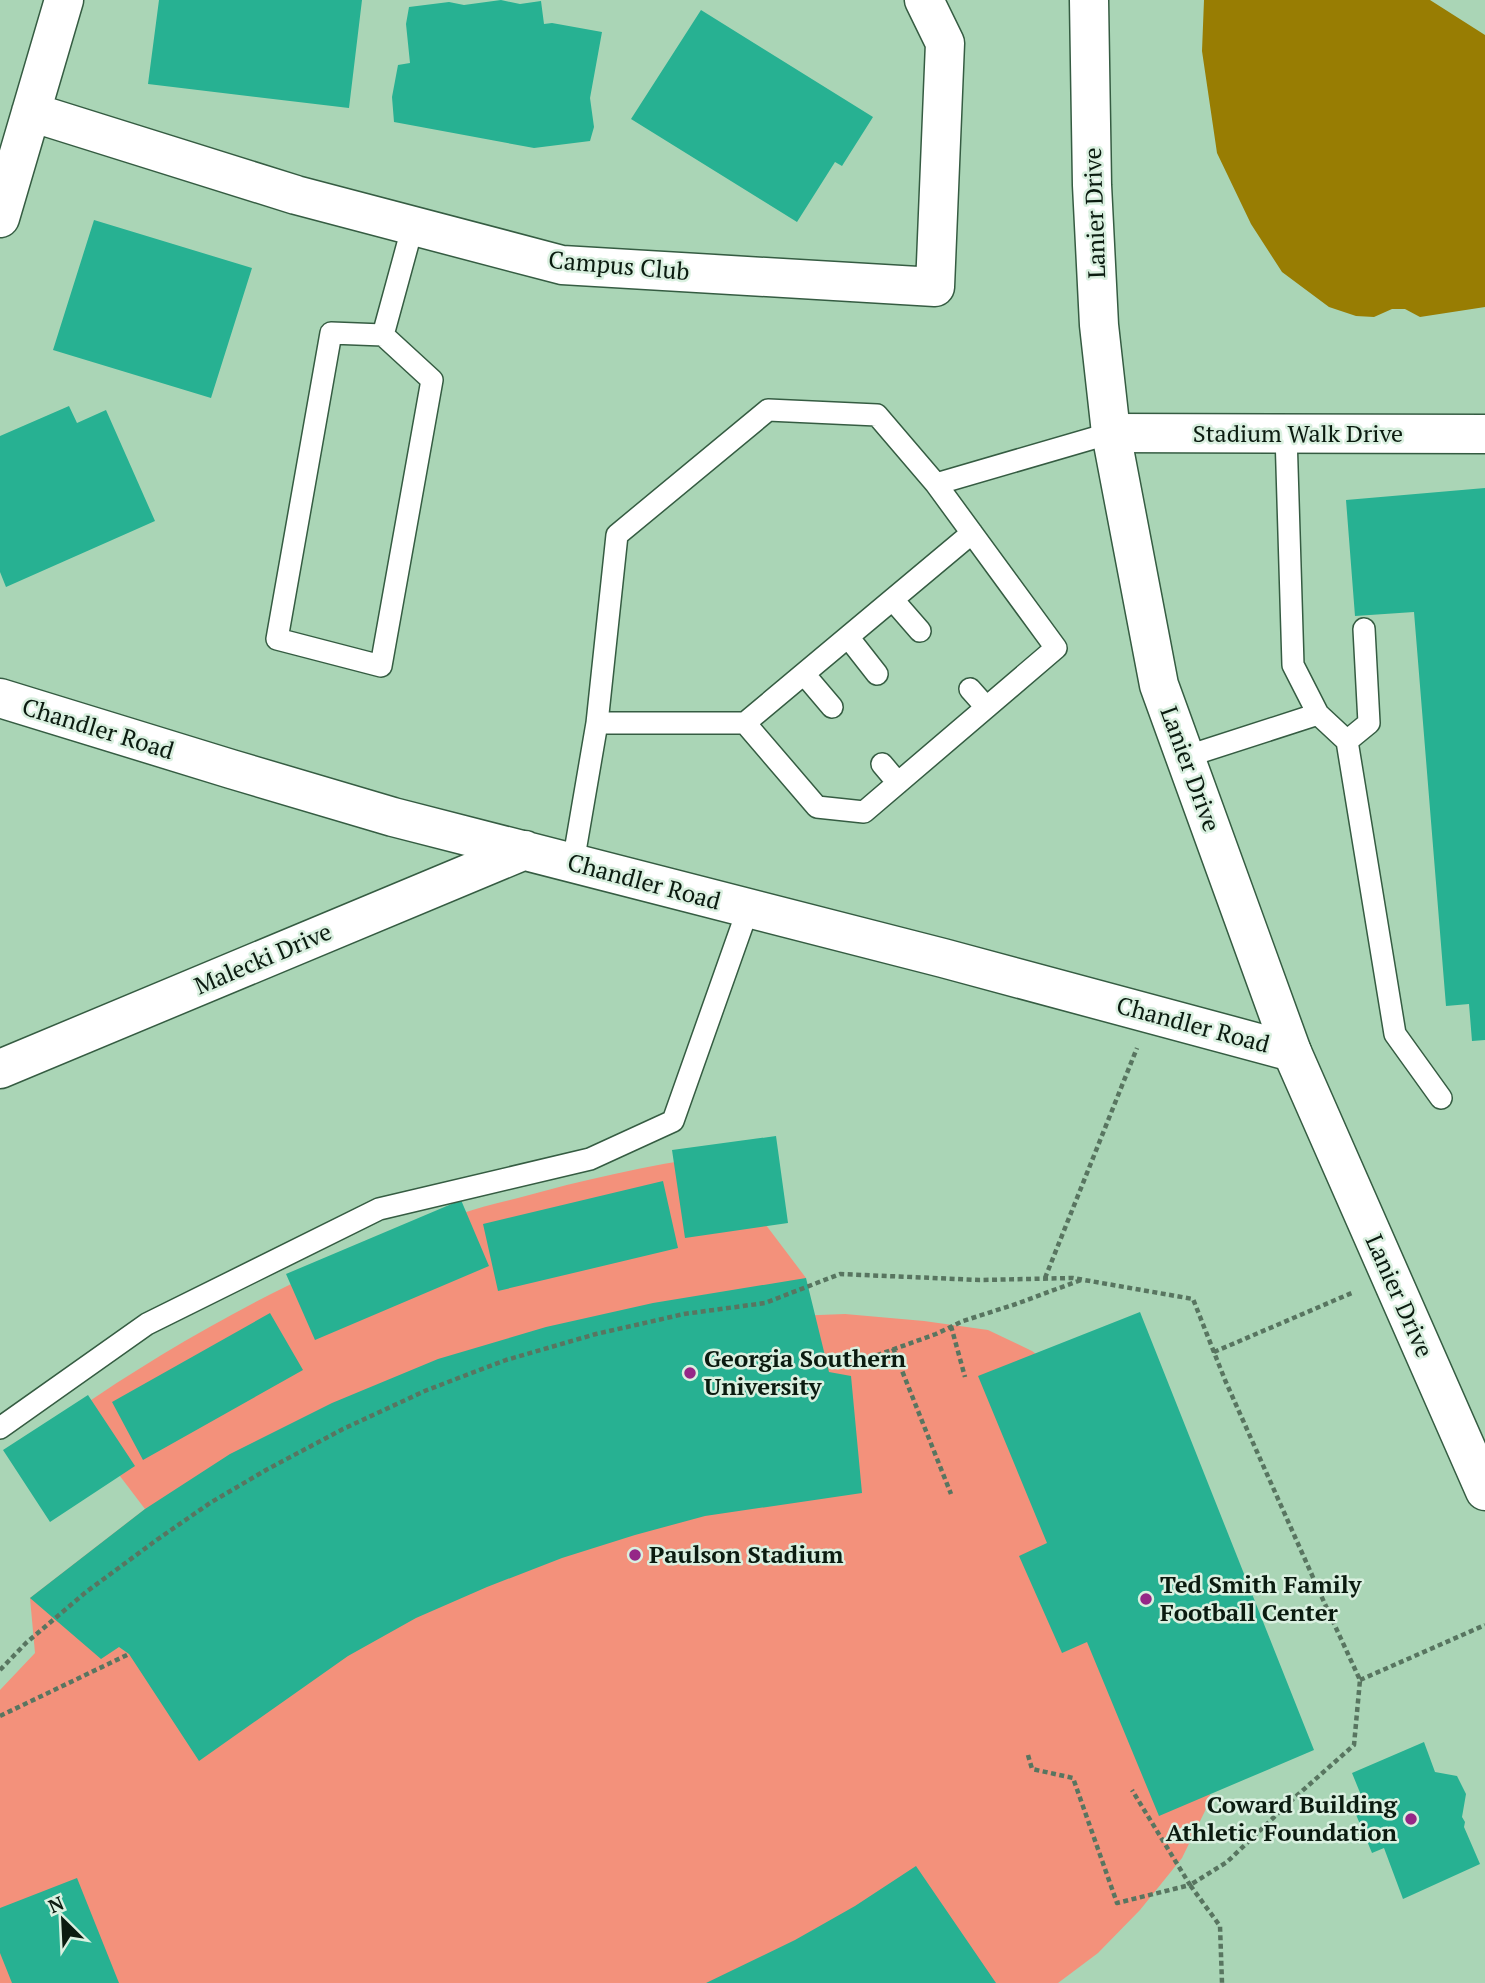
<svg xmlns="http://www.w3.org/2000/svg" width="1485" height="1983" font-family="'PT Serif',serif">
	<style>
		.green { fill: #f3917b }
		.water { fill: #987d03 }
		.building { fill: #27b192 }
		.lines { fill: none; stroke-linecap: round; stroke-linejoin: round }
		.service-casing { stroke: #355c42; stroke-width: 24 }
		.minor-casing { stroke: #355c42; stroke-width: 41 }
		.tertiary-casing { stroke: #355c42; stroke-width: 41 }
		.path { stroke: #587560; stroke-width: 4.5; stroke-dasharray: 5 3.5; stroke-linecap: butt }
		.service { stroke: #fff; stroke-width: 21 }
		.minor { stroke: #fff; stroke-width: 38 }
		.tertiary { stroke: #fff; stroke-width: 38 }
		.poi-dot { fill: #952787; stroke: #daf0e0; stroke-width: 2.5 }
		.labels { text-anchor: middle; stroke-width: 5; stroke-linejoin: round; paint-order: stroke }
		.street-label { font-size: 24px; fill: #0b1b10; stroke: #daf0e0 }
		.poi-label { font-size: 24px; font-weight: bold; fill: #0b1b10; stroke: #daf0e0; text-anchor: start }
	</style>
	<rect width="100%" height="100%" fill="#aad5b6"/>
	<path class="green" d="M714 1156 806 1278 767 1317 845 1314 924 1321 988 1330 1032 1351 1075 1383 1219 1766 1205 1811 1182 1858 1140 1910 1098 1953 1058 1983H0V1690L35 1653 30 1598 145 1509 72 1413C191 1331 320 1262 457 1215 477 1208 498 1203 518 1198 583 1180 648 1165 714 1156Z"/>
	<path class="water" d="M1204 0H1430L1485 35V307L1420 317 1405 309H1392L1374 317 1356 316 1329 307 1282 272 1251 224 1217 153 1202 51Z"/>
	<path class="building" d="M159 0H362L349 108 148 84Z
		M501 0 520 4 541 1 544 24 552 23 602 32 590 98 594 127 590 141 534 148 394 122 392 97 398 65 410 63 406 24 409 7 449 2 464 5Z
		M701 10 873 117 842 166 835 162 797 222 631 119Z
		M94 220 252 268 211 398 53 350Z
		M69 406 77 423 106 410 155 521 6 587 0 572V436Z
		M1485 488V1040L1472 1041 1469 1004 1446 1006 1414 612 1355 616 1346 500Z
		M776 1136 788 1223 685 1238 672 1150Z
		M663 1181 678 1248 498 1291 483 1224Z
		M461 1200 489 1266 315 1340 286 1274Z
		M806 1278 829 1372 851 1376 862 1493 705 1516 635 1535 562 1558 487 1587 416 1618 348 1656 199 1761 129 1654 119 1647 101 1659 30 1598 145 1509 230 1454 332 1403 438 1359 546 1327 653 1303Z
		M1140 1312 1314 1750 1159 1816 1087 1642 1062 1653 1019 1556 1047 1543 978 1376Z
		M270 1313 303 1370 143 1460 112 1402Z
		M88 1395 135 1466 50 1522 3 1450Z
		M1424 1742 1435 1772 1457 1776 1466 1794 1462 1817 1465 1822 1464 1827 1480 1864 1403 1899 1384 1848 1372 1853 1352 1805 1363 1800 1352 1773Z
		M916 1866 996 1983H706L795 1940 855 1906Z
		M77 1878 119 1983H12L0 1953V1908Z"/>
	<g class="lines">
		<defs>
			<path id="service" d="M383 335 331 333 277 639 381 666 432 380 383 335 413 225
				M1286 434 1293 665 1318 714 1347 741 1395 1034 1441 1098
				M936 484 1111 433
				M893 600 920 631
				M848 637 877 674
				M804 674 832 707
				M970 689 986 707
				M745 723 972 533
				M1347 741 1369 723 1364 629
				M1185 757 1318 714
				M882 764 898 783
				M573 863 597 723 617 535 768 410 877 415 936 484 1056 648 864 812 817 807 745 723H597
				M0 1428 147 1324 379 1209 590 1159 673 1121 748 909"/>
			<path id="minor" d="M31 112 296 195 562 265 935 287 945 43 924 0
				M0 218 64 0
				M1111 433 1485 434
				M0 698 231 769 393 817 943 958 1292 1052
				M0 1069 525 850"/>
			<path id="tertiary" d="M1089 0 1092 185 1099 325 1111 433 1159 685 1292 1052 1485 1491"/>
		</defs>
		<use href="#service" class="service-casing"/>
		<use href="#minor" class="minor-casing"/>
		<use href="#tertiary" class="tertiary-casing"/>
		<path class="path" d="M1045 1278 1137 1048
			M951 1326 965 1377
			M893 1348 951 1494
			M1214 1352 1354 1292
			M827 1366 861 1361 936 1334 963 1321 1016 1304 1081 1280
			M0 1670 26 1643 86 1592 158 1539 210 1503 266 1470 343 1429 427 1390 506 1360 596 1334 684 1314 765 1303 840 1274 980 1280 1073 1278 1193 1299 1225 1380 1324 1602 1360 1680 1354 1745 1293 1799 1227 1862 1190 1885 1220 1926 1222 1983
			M1360 1680 1485 1625
			M0 1716 129 1654
			M1028 1755 1032 1769 1073 1778 1117 1903 1190 1885 1132 1790"/>
		<use href="#service" class="service"/>
		<use href="#minor" class="minor"/>
		<use href="#tertiary" class="tertiary"/>
	</g>
	<g class="poi-dot">
		<circle cx="690" cy="1373" r="7"/>
		<circle cx="635" cy="1555" r="7"/>
		<circle cx="1146" cy="1599" r="7"/>
		<circle cx="1411" cy="1819" r="7"/>
	</g>
	<g class="labels">
		<g class="street-label">
			<text transform="translate(1095 213) rotate(-92)" y="8">Lanier Drive</text>
			<text transform="translate(619 266) rotate(5)" y="8">Campus Club</text>
			<text x="1298" y="442">Stadium Walk Drive</text>
			<text transform="translate(98 729) rotate(17)" y="8">Chandler Road</text>
			<text transform="translate(1190 769) rotate(70)" y="8">Lanier Drive</text>
			<text transform="translate(644 882) rotate(15)" y="8">Chandler Road</text>
			<text transform="translate(263 959) rotate(-23)" y="8">Malecki Drive</text>
			<text transform="translate(1193 1025) rotate(15)" y="8">Chandler Road</text>
			<text transform="translate(1399 1296) rotate(66)" y="8">Lanier Drive</text>
		</g>
		<g class="poi-label">
			<text x="704" y="1367">Georgia Southern<tspan x="704" dy="28">University</tspan></text>
			<text x="649" y="1563">Paulson Stadium</text>
			<text x="1160" y="1593">Ted Smith Family<tspan x="1160" dy="28">Football Center</tspan></text>
			<text x="1397" y="1813" text-anchor="end">Coward Building<tspan x="1397" dy="28">Athletic Foundation</tspan></text>
		</g>
	</g>
	<g transform="translate(63 1920) rotate(336)" stroke="#daf0e0" stroke-width="5" paint-order="stroke">
	<path d="M0-5L12 26L0 18L-12 26Z" fill="#0b1b10"/>
	<text y="-10" font-size="19" font-weight="bold" text-anchor="middle" fill="#0b1b10">N</text>
	</g>
</svg>
